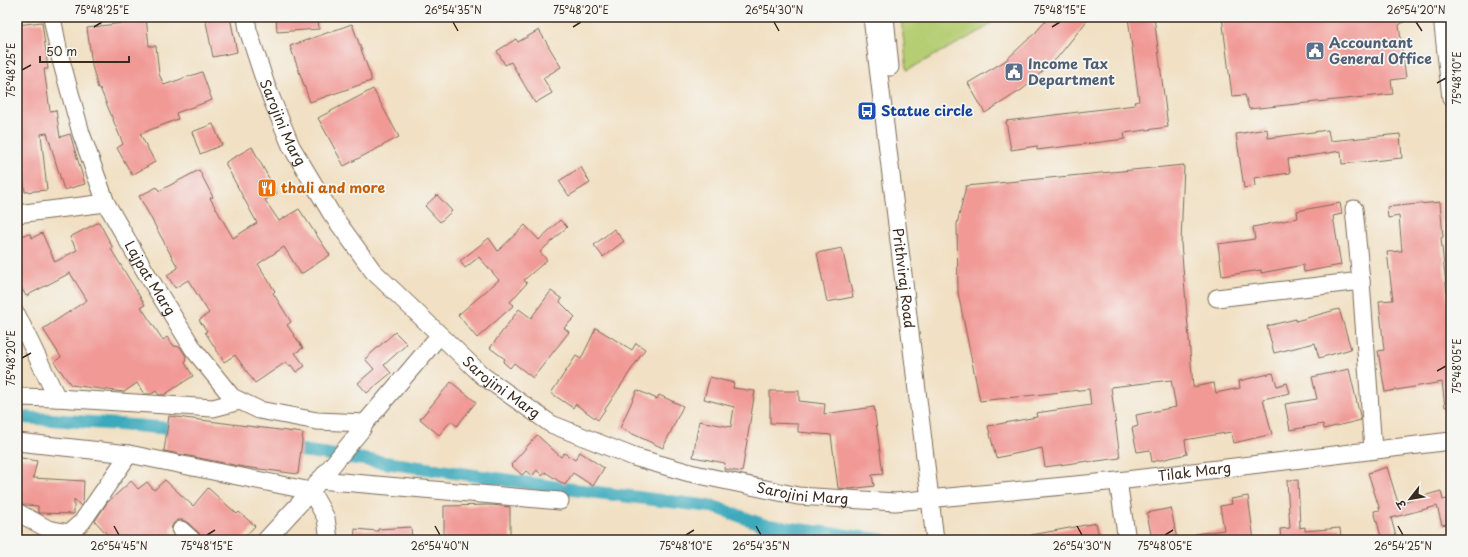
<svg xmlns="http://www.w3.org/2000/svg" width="1468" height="557" font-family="'Playpen Sans','Playpen Sans Deva',sans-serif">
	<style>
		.green { fill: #b5ce73; stroke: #787c48 }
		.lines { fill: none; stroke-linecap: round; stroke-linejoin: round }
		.canal { stroke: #3daabc; stroke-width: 13 }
		.building { fill: #f19995 }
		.minor-casing { stroke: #7b6a58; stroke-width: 19 }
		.minor { stroke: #fff; stroke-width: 17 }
		.ticks { fill: none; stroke: #3b2a1e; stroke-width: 1.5 }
		.labels { text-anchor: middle; stroke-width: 3.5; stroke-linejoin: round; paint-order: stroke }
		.service-label { font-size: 14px; font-weight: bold; fill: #4e5e75; stroke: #f6f6f2; text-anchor: start }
		.transit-label { font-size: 14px; font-weight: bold; fill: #164399; stroke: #f6f6f2; text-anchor: start }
		.street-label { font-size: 14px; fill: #3b2a1e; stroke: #f6f6f2 }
		.food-label { font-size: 14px; font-weight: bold; fill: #c56008; stroke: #f6f6f2; text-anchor: start }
		.neatline { fill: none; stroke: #3b2a1e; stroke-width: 1.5 }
		.ticks-label { font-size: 10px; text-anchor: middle; fill: #3b2a1e }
	</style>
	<rect width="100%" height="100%" fill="#f6f6f2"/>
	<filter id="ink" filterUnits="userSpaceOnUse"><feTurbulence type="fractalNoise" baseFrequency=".025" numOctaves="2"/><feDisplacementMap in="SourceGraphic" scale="8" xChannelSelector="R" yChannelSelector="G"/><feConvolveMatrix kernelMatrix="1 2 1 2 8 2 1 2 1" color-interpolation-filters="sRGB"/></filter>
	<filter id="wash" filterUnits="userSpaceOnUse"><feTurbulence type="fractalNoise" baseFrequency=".012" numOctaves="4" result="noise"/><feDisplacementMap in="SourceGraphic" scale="16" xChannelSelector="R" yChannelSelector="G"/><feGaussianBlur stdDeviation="0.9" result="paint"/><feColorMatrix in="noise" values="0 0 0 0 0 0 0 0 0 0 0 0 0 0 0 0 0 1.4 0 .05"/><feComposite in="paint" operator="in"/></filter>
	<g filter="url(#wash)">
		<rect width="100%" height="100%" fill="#f1e0c3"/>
		<path class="green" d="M901 17H1000L981 31 964 40 907 70Z"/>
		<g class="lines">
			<path class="canal" d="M17 417 166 428 184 431
				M284 448 569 489 715 507 764 525 882 540"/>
		</g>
		<g id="blocks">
			<path class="building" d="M121 17H146L149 46H156L159 74 164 85 202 72 212 100 176 113 178 119 140 134 155 162 132 175 117 148 123 144 100 88 98 89 92 65 87 28 122 23Z
				M205 17H230L237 52 213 57Z
				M276 17H318L319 29 277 32Z
				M1049 17H1090L1057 58 1023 89 985 113 968 83 1005 61 1036 32Z
				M1128 17H1154L1168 127 1124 133 1125 139 1037 150V146L1011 150 1006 121 1135 105 1134 102 1139 101Z
				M1222 17H1412L1399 25 1406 78 1391 80 1393 94 1249 109 1245 95 1232 96Z
				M42 22 48 69H44L50 111 56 110 60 137 70 134 85 184 64 190 47 133 41 134 47 190 25 192 20 149H17V25Z
				M352 24 371 77V81L310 102 290 46Z
				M539 30 561 67 543 78 552 93 535 103 511 62 505 65 497 51 516 39 518 42Z
				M373 89 399 137 344 166 318 118Z
				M213 124 222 145 200 154 192 132Z
				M1267 129 1268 138 1328 130 1330 141 1400 134 1402 158 1342 164 1341 151 1288 159 1290 173 1254 178 1255 186 1244 188 1236 134Z
				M252 147 277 193 265 200 279 221 299 209 330 255 301 274 284 247 258 264 275 291 273 293 291 322 287 325 303 348 295 353 305 366 296 372 291 365 289 366 286 362 255 383 235 355 224 362 205 332 207 331 199 320 209 313 188 280 175 288 167 275 178 268 139 196 157 187 159 191 199 170 213 197 210 198 233 238 257 223 226 165V162Z
				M1184 165 1181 243 1193 387 1214 383 1216 393 1240 388 1239 381 1273 373 1277 386 1287 383 1290 393 1263 399 1272 434 1234 443 1231 432 1185 440 1187 454 1152 462 1150 450 1137 452 1132 428 1138 426 1136 415 1176 407 1171 380 1111 387 1120 458 1089 462 1088 461 1045 467 1042 448 996 458 988 426 1037 417 1036 413 1091 405 1089 389 980 401 958 293 957 224 966 186Z
				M581 167 590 183 569 196 559 181Z
				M437 195 452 211 440 222 425 206Z
				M1440 202 1443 237 1441 238 1451 332V407H1445L1442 382 1385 392 1378 351 1384 350 1379 301 1393 300 1387 252 1402 251 1399 216 1388 218 1387 207Z
				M1340 203 1342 214 1333 216 1341 265 1304 272 1303 265 1261 273V270L1222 276 1218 244 1255 239 1253 227 1298 218 1297 211Z
				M560 220 567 227 540 252 547 260 524 280 527 283 510 302 514 305 477 338 458 315 499 280 479 257 465 268 460 261 489 238 498 251 525 225 539 240Z
				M99 222 113 248 111 249 145 305 141 307 163 340 167 337 174 346 180 347 186 356 185 363 193 376 164 395H159L156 391 151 394H144L137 383 124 392 71 385 54 362 61 357 43 329 87 300 70 273 26 296 17 280V236L30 234 32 238 42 233 55 262 77 250 70 237Z
				M614 229 624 241 603 257 594 245Z
				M842 248 853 297 827 302 817 253Z
				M551 291 562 299 560 302 575 317 564 328 569 332 533 378 514 363 510 368 503 362 505 359 490 348 519 309 531 318Z
				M1339 309 1351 349 1319 358 1315 343 1274 353 1267 326 1296 319V321Z
				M596 328 632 350 636 343 645 349 598 420 575 404 573 408 551 393 576 356 581 359Z
				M395 332 407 344 384 365 391 373 367 393 358 383 374 369 365 359Z
				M1349 369 1361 420 1324 429 1323 424 1290 430 1285 404 1317 399 1312 377Z
				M710 377 734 383 733 388 755 391 742 472 724 469 725 463 693 457 699 421 731 427 734 407 704 399Z
				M451 382 476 402 457 426 451 421 439 435 420 419Z
				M637 390 657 399 659 395 683 406 663 448 620 428Z
				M770 391H799V401L825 404 824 414 874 407 883 474 872 475 874 486 850 489 838 488 831 435 798 432V424L770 423Z
				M169 416 303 433 298 474 244 467 164 451Z
				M537 435 561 457 564 453 575 460 580 452 604 468 593 486 573 473 565 485 545 472 542 476 537 470 532 476 526 471 522 475 511 465Z
				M17 457 37 461 33 478 84 481 83 502 81 506 74 499V514L39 513 38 512V506L25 505 17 502Z
				M1387 467 1398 503 1441 491 1443 500 1451 498V523L1442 525 1437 506 1391 518 1397 540H1382L1374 511 1380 510 1368 473Z
				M165 480 193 506 208 488 237 514 239 512 255 526 242 540H202L199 533 188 523 183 520H178L173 524 171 528 172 533 177 540H112L95 521 107 503 131 481 138 489 147 482 154 490Z
				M1298 480 1300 528 1305 527V531L1340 528 1341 540H1281L1280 529 1290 528 1287 481Z
				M1248 496 1254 540H1195V534L1224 530 1220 506 1232 504 1231 499Z
				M492 505 510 507V540H444V506Z
				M1171 508 1177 540H1152L1147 513Z
				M1096 523 1100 540H1032V535Z
				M411 527 412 540H354L355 529 378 531V529Z"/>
		</g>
	</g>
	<g filter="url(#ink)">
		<use href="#blocks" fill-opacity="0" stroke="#7b6a58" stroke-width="1"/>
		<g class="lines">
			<defs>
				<g id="minor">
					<path id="s1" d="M52 17 59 53 81 133 106 203 145 271 194 350 232 397 259 410 317 421 365 423"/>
					<path id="s2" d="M246 17 248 30 266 85 291 146 331 213 373 271 483 376 551 424 634 457 690 473 798 496 895 502 1118 481 1451 441"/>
					<path id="s3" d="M872 17 935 540"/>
					<path d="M885 17 890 67"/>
					<path d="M1442 17 1451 98"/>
					<path d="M1354 209 1361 281"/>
					<path d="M17 214 106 203"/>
					<path d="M1217 298 1361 281 1373 450"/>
					<path d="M17 315 57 398"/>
					<path d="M17 397 57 398 213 408 240 401"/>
					<path d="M17 442 129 454 311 491 326 518 329 540"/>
					<path d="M319 480 560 501"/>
					<path d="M1118 481 1127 540"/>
					<path d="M17 512 48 529 69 533 82 522 129 454"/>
					<path d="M181 530 192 540"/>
					<path d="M266 540 311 491 362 429 365 423 439 336"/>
				</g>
			</defs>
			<use href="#minor" class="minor-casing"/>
			<use href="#minor" class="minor"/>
		</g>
	</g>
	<path class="ticks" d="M453 22 458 31M774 22 779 31M1416 22 1422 31M94 27 102 22M573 27 581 22M1052 27 1060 22M22 70 31 65M1437 83 1446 78M22 358 31 353M1437 371 1446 366M114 526 119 535M435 526 440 535M756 526 761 535M1077 526 1082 535M1398 526 1403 535M207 535 215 530M686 535 694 530M1165 535 1173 530"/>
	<defs>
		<symbol id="civic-square" viewBox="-11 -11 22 22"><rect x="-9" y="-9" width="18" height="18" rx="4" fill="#5c6f8a" stroke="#f6f6f2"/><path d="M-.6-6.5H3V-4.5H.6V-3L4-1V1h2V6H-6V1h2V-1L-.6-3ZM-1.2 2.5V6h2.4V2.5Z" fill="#fff"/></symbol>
		<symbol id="bus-square" viewBox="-11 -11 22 22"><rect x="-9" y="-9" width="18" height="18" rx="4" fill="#1a4fb4" stroke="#f6f6f2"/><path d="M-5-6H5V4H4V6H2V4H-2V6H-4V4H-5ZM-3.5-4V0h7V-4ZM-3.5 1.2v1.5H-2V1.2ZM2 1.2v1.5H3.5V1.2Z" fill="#fff"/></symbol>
		<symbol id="restaurant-square" viewBox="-11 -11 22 22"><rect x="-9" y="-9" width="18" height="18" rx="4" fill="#e8710a" stroke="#f6f6f2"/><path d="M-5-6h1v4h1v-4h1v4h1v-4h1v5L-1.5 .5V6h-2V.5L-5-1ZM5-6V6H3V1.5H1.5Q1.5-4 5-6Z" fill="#fff"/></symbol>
	</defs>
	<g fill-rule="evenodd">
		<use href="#civic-square" x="1304" y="40" width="22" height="22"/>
		<use href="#civic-square" x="1003" y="61" width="22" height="22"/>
		<use href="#bus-square" x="856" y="100" width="22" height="22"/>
		<use href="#restaurant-square" x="256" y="177" width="22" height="22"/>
	</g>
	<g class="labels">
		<g class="service-label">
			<text x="1329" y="48">Accountant<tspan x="1329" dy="16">General Office</tspan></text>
			<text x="1028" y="69">Income Tax<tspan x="1028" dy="16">Department</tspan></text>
		</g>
		<g class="transit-label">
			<text x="881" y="116">Statue circle</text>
		</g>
		<g class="street-label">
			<text dy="5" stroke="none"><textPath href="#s2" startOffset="112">Sarojini Marg</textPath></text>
			<text dy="5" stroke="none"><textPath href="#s1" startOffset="281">Lajpat Marg</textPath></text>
			<text dy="5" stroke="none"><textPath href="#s3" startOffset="263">Prithviraj Road</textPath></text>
			<text dy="5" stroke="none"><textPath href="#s2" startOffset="460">Sarojini Marg</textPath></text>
			<text dy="5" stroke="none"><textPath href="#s2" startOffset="1178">Tilak Marg</textPath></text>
			<text dy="5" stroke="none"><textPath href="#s2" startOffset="784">Sarojini Marg</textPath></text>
		</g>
		<g class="food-label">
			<text x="281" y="193">thali and more</text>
		</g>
	</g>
	<rect width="1468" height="557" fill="none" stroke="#f6f6f2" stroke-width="44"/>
	<g transform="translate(1410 499) rotate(239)" stroke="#f6f6f2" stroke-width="3" paint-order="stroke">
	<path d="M0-3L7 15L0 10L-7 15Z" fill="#3b2a1e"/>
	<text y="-6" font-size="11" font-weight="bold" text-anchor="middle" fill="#3b2a1e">उ</text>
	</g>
	<path d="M40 56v6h89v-6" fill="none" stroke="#3b2a1e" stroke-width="2"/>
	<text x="46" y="56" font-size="12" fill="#3b2a1e" stroke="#f6f6f2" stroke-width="3" paint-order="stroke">50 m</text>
	<rect x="22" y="22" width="1424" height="513" class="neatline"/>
	<g class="ticks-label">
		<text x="102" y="14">75°48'25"E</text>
		<text x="453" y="14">26°54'35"N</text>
		<text x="581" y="14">75°48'20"E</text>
		<text x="774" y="14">26°54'30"N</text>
		<text x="1060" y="14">75°48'15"E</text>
		<text x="1416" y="14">26°54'20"N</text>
		<text transform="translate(11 70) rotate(-90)" y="4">75°48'25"E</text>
		<text transform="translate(1457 78) rotate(-90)" y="4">75°48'10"E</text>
		<text transform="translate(11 358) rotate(-90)" y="4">75°48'20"E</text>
		<text transform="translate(1457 366) rotate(-90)" y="4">75°48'05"E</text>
		<text x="119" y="550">26°54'45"N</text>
		<text x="207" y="550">75°48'15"E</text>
		<text x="440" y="550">26°54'40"N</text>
		<text x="686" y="550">75°48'10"E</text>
		<text x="761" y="550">26°54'35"N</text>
		<text x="1082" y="550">26°54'30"N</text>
		<text x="1165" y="550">75°48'05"E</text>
		<text x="1403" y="550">26°54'25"N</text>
	</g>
</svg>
